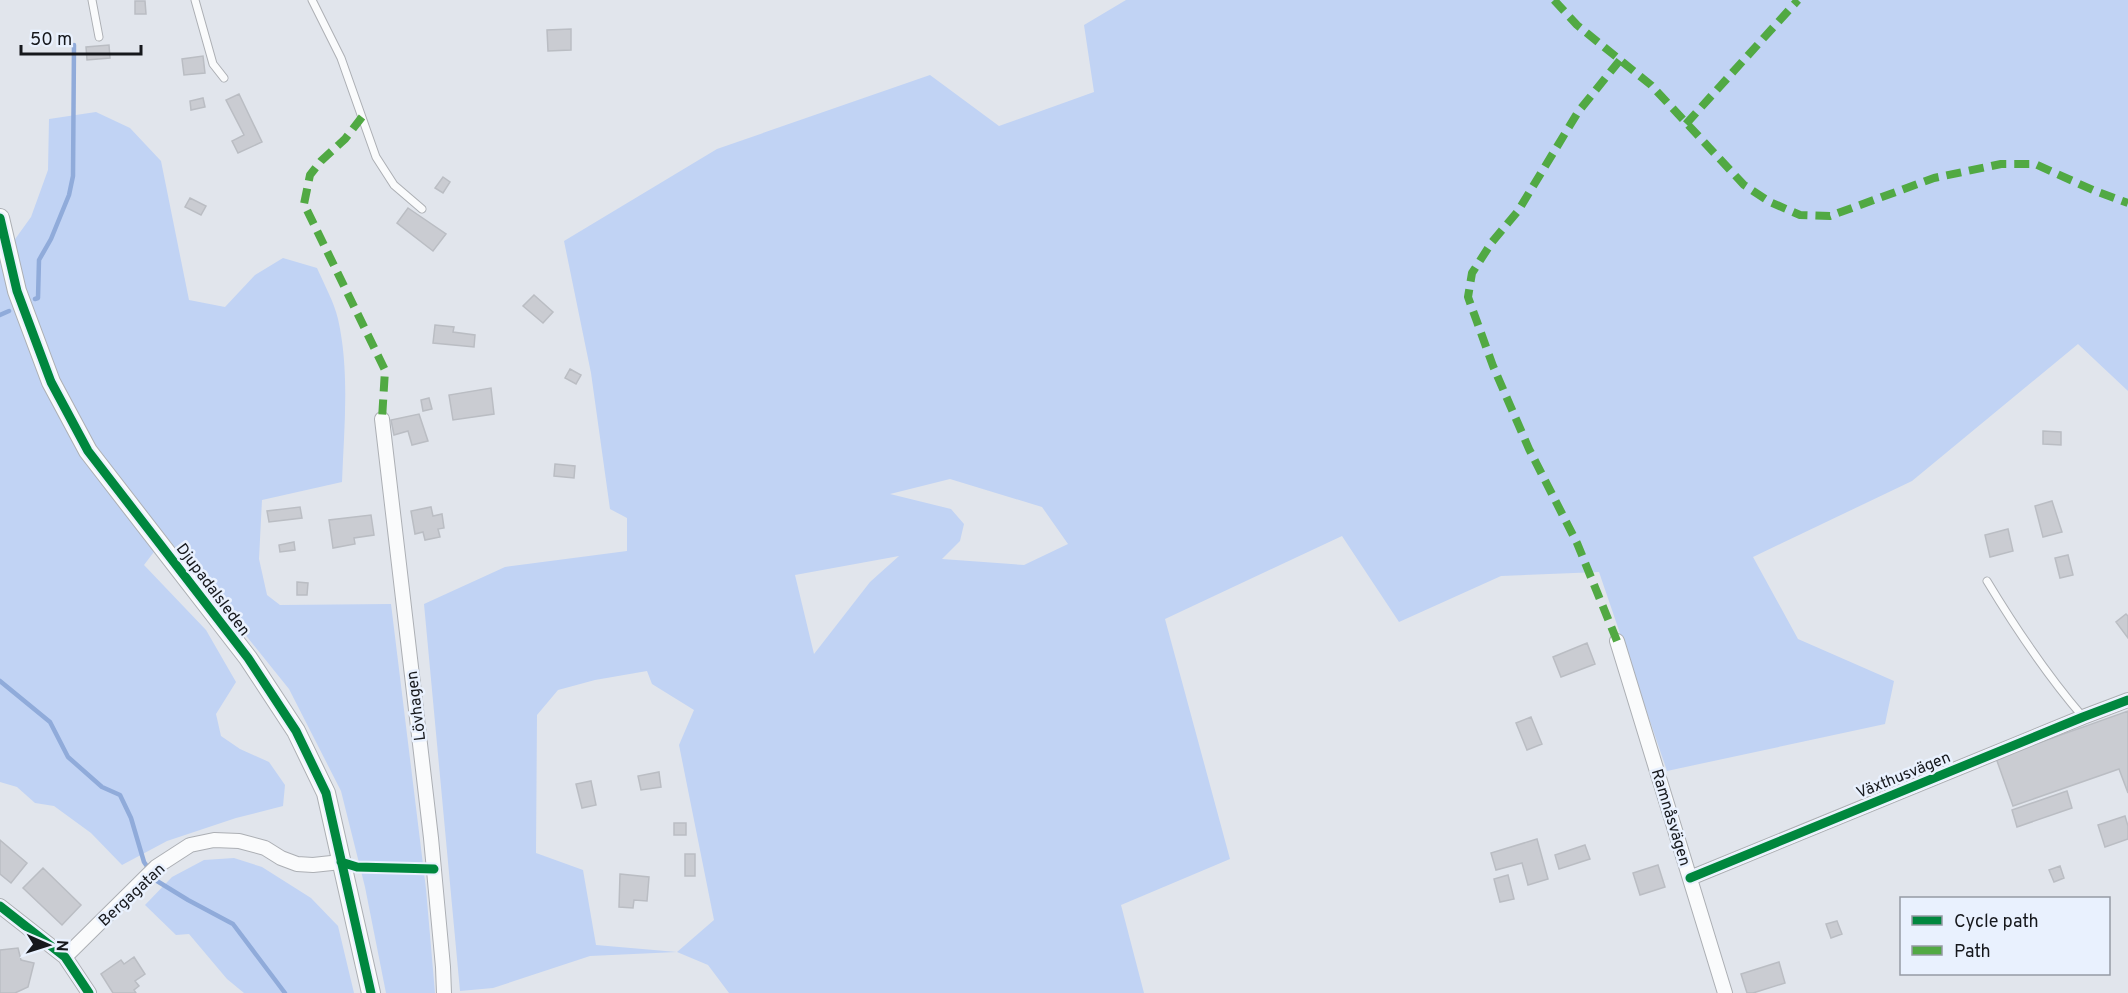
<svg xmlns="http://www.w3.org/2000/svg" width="2128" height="993" font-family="Overpass,sans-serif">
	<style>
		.green { fill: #c1d3f4; fill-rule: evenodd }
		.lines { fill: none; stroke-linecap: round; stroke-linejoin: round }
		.stream { stroke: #90abda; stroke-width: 4.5 }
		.building { fill: #caccd2; stroke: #babdc3; stroke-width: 1.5 }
		.lane-casing { stroke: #acafb4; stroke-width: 9 }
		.street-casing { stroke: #acafb4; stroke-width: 16 }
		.secondary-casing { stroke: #acafb4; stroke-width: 20 }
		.lane { stroke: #fafbfc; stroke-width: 7 }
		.street { stroke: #fafbfc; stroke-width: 14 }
		.secondary { stroke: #fafbfc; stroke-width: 18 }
		.quiet { stroke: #51a943; stroke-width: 8; stroke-dasharray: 15 8; stroke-linecap: butt }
		.cycleway-casing { stroke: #e9f1fe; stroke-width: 13 }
		.cycleway { stroke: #00873e; stroke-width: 9 }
		.labels { text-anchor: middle; stroke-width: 5; stroke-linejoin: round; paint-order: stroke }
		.street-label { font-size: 16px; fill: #16181c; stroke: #e9f1fe }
	</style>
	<rect width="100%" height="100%" fill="#e1e5ec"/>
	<path class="green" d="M1126 0H2128V391L2078 344 1912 481 1753 557 1798 639 1894 681 1885 724 1667 771 1599 572 1501 576 1399 622 1342 536 1165 619 1230 859 1121 905 1144 993H729L708 965 677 952 590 956 493 988 460 991 424 604 505 567 627 551V518L610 509 591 373 564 241 717 149 930 75 999 126 1094 92 1084 25ZM950 479 1042 507 1068 544 1024 565 942 559 960 541 964 524 951 509 890 494ZM899 556 870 582 814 654 795 575ZM647 671 652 684 694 710 679 745 714 920 677 952 596 945 583 870 536 853 537 715 558 690 595 680Z
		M96 112 130 128 161 161 189 300 225 307 255 275 283 258 317 268C324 284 334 302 338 319 350 372 344 429 342 482L262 500 259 559 267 595 280 605 391 604 426 889 435 993H386L365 887 341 791 289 689 166 536 144 565 206 630 236 682 216 714 221 736 240 749 269 762 285 785 283 806 236 818 167 841 122 865 91 833 54 806 35 803 17 787 0 782V260L31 217 48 170 49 119Z
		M234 858 262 867 311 898 338 926 354 993H244L227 979 189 934 176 935 145 905 172 877 204 860Z"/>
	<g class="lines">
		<path class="stream" d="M35 299 38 298 39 260 51 239 69 195 73 176 74 45
			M0 315 9 311
			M0 681 50 722 68 757 102 787 120 795 131 818 144 862 157 881 188 900 233 924 285 993"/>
	</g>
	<path class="building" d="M135 1H145L146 14H135Z
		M571 29V50L548 51 547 30Z
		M109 45 110 58 87 60 86 47Z
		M203 56 205 73 184 75 182 59Z
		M239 94 262 142 238 153 232 141 244 135 226 100Z
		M203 98 205 107 191 110 190 101Z
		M443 177 450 182 443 193 435 188Z
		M190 198 206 206 201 215 185 207Z
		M408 208 446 234 433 251 397 223Z
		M534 295 553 312 543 323 523 306Z
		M435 325 454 327 453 332 475 335 474 347 433 343Z
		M570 369 581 375 576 384 565 378Z
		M491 388 494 414 453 420 449 395Z
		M429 398 432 409 423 411 421 400Z
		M419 414 428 441 412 445 408 431 394 435 391 420Z
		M2043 431 2061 432V445L2043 444Z
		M555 464 575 466 574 478 554 476Z
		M2052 501 2062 532 2043 537 2035 506Z
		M300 507 302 518 269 522 267 511Z
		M431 507 433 516 442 514 444 528 438 529 440 537 425 540 423 532 415 534 411 511Z
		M371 515 374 535 354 538 355 544 333 548 329 520Z
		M2008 529 2013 551 1990 557 1985 535Z
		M294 542 295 550 280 552 279 545Z
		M2068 555 2073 575 2060 578 2055 558Z
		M297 582 308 583 307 595H297Z
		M2126 614 2128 616V638L2116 622Z
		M1587 643 1595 664 1561 677 1553 657Z
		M2128 711V793L2119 769 2013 806 1996 758Z
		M1531 717 1542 744 1527 750 1516 723Z
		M659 772 661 787 641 790 638 776Z
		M591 781 596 805 582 808 576 784Z
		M2067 791 2072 808 2017 827 2012 810Z
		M2125 816 2128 826V839L2105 847 2098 825Z
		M674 823H686V835H674Z
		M1537 839 1548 879 1528 885 1522 863 1496 870 1491 853Z
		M0 840 27 863 11 883 0 874Z
		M1585 845 1590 859 1559 869 1555 855Z
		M685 854H695V876H685Z
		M1658 865 1665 887 1640 895 1633 873Z
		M2060 866 2064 878 2054 882 2049 870Z
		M43 868 81 905 62 925 23 888Z
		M620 874 649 877 647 901 634 900 633 908 619 907Z
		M1508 875 1514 899 1500 902 1494 879Z
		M1837 921 1842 934 1831 938 1826 924Z
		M18 948 21 960 34 963 28 987 15 993H0V950Z
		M134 957 145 974 135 981 139 986 134 990 136 993H113L101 974 121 960 124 964Z
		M1779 962 1785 983 1753 993H1747L1741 974Z"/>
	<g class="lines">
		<defs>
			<path id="lane" d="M92 0 99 37
				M195 0 213 64 224 78
				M312 0 341 58 376 157 394 185 422 209
				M1987 581C2016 629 2046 674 2083 717"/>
			<path id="street" d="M382 419 431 838 443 967 444 993
				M1617 641 1725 993
				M1690 878 2083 717 2128 700
				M0 906 65 957 89 993
				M65 957 156 867 190 845 214 840 239 841 265 848 281 858 297 864 313 865 341 862"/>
			<path id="secondary" d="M0 218 17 291 51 382 88 451 248 658 296 731 326 793 371 993"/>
		</defs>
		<use href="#lane" class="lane-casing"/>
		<use href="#street" class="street-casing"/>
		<use href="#secondary" class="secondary-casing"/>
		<use href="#lane" class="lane"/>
		<use href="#street" class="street"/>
		<use href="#secondary" class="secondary"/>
		<path class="quiet" d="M1554 0 1577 25 1651 85 1744 185 1770 202 1800 215 1830 216 1934 178 2001 164H2035L2095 191 2128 203
			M362 117 345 139 321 161 310 175 304 204 385 370 382 419
			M1686 124 1798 0
			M1617 641 1577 543 1529 449 1493 366 1468 297 1472 273 1492 242 1518 211 1578 112 1620 60"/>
		<defs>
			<path id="cycleway" d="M0 218 17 291 51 382 88 451 248 658 296 731 326 793 371 993
				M341 862 357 867 434 869
				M1690 878 2083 717 2128 700
				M0 906 65 957 89 993"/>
		</defs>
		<use href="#cycleway" class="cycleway-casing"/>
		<use href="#cycleway" class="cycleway"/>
	</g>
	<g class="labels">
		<g class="street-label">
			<text transform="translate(214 589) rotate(53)" y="6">Djupadalsleden</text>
			<text transform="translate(415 706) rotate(-97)" y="6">Lövhagen</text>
			<text transform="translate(1903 774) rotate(-22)" y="6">Växthusvägen</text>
			<text transform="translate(1672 817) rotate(73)" y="6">Ramnåsvägen</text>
			<text transform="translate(131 894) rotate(-43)" y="6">Bergagatan</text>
		</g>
	</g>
	<rect x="1900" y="897" width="210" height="78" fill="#e9f1fe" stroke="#959aa4" stroke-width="1.5"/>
	<rect x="1912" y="916" width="30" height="9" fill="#00873e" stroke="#959aa4" stroke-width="1.5"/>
	<text x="1954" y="927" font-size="18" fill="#16181c">Cycle path</text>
	<rect x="1912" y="946" width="30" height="9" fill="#51a943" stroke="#959aa4" stroke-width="1.5"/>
	<text x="1954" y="957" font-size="18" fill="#16181c">Path</text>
	<g transform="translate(48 945) rotate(93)" stroke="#e9f1fe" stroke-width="4.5" paint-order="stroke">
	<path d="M0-4.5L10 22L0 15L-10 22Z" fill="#16181c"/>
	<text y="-9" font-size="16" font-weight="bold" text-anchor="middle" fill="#16181c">N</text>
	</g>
	<path d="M21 45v9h120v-9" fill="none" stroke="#16181c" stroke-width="3"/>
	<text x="30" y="45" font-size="18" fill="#16181c" stroke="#e9f1fe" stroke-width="4.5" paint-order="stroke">50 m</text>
</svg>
